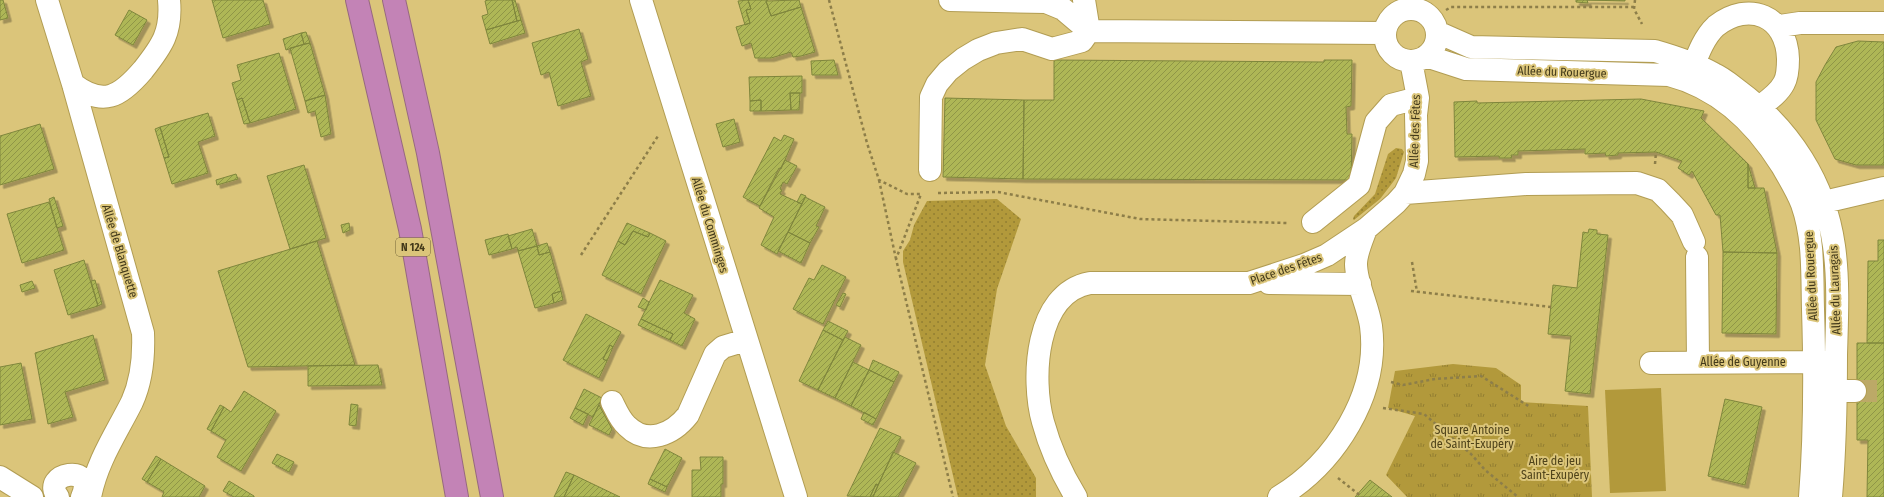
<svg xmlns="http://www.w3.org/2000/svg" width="1884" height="497" font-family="'Fira Sans Condensed',sans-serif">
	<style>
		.grass { fill: url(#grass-dots) }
		.park { fill: url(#park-tufts) }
		.pitch { fill: #b2993b }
		.building { fill: url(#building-hatch); stroke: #7f863c; filter: url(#shadow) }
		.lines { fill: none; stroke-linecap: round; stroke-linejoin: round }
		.minor-tunnel { stroke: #bca967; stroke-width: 22; stroke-dasharray: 22 11; stroke-linecap: butt }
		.minor-casing { stroke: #b29d53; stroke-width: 24 }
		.highway-casing { stroke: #96697f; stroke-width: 24 }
		.path { stroke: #8d7e49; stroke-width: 2.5; stroke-dasharray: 3 3; stroke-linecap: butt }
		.minor { stroke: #fff; stroke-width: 22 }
		.highway { stroke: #c383b6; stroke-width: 22 }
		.labels { text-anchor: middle; stroke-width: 4; stroke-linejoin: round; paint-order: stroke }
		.shield { fill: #dbc57a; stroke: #706337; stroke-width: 1 }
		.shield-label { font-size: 11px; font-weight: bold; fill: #42391a }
		.street-label { font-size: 12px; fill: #42391a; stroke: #dbc57a }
		.park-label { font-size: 12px; fill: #4f431a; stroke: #dbc57a }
	</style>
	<defs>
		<pattern id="grass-dots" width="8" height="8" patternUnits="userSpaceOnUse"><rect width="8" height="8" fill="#b2993b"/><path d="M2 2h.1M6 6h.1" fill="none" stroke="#927e31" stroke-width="1.8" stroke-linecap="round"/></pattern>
		<pattern id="park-tufts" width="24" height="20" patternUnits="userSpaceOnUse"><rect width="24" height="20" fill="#b2993b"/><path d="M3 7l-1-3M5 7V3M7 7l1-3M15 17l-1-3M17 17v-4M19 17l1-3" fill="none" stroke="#927e31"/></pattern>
		<pattern id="building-hatch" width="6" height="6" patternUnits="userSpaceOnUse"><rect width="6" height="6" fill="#aeb757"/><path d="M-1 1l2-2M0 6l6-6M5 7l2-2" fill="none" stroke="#8f9647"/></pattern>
		<filter id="shadow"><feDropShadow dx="3.5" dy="3.5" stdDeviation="0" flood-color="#0004"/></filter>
	</defs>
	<rect width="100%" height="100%" fill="#dbc57a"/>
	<path class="grass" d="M1396 148 1402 149 1404 152 1396 178 1390 186 1380 199 1354 220 1353 219 1354 216 1375 194 1388 154Z
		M997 199 1021 219 997 289 985 365 1006 426 1036 478V497H958L903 262V251L910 240 914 225 927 201Z"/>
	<path class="park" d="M1453 364 1496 368 1521 385V402L1588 406 1592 497H1407L1386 475 1415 416 1388 408 1395 371Z"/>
	<path class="pitch" d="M1661 388 1666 491 1610 493 1605 390Z"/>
	<path class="building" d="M0 0H3L8 18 0 20Z
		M212 0H263L270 24 223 38Z
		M488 0H512L517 21 486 30 482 16 488 14 485 1Z
		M512 0H515L521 20 517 21Z
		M748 0H768L766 1 771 16 801 7 815 52 801 56 793 57 791 52 771 58H755L751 43 742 46 736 27 750 23 746 10 751 9Z
		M748 0 751 9 746 10 750 23 745 25 738 1Z
		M799 0 801 7 771 16 766 1Z
		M1576 0H1625V1L1587 0 1588 3 1576 2Z
		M129 10 147 20 133 45 115 35Z
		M521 20 525 33 490 44 486 30Z
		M579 29 588 59 581 62 591 96 558 106 549 72 541 75 532 43Z
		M306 32 310 43 304 44 301 33Z
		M301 33 304 44 286 50 283 39Z
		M1858 41 1884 42V165H1856L1835 159 1816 120V82L1825 65 1836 47Z
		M310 43 325 95 305 101 290 48Z
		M279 53 296 109 250 123 242 98 237 100 232 83 241 80 237 65Z
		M834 60 838 75H812L811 61Z
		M1054 60 1324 62V60H1352L1351 106 1346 107 1347 134H1352L1351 180 1023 179 1024 100H1054Z
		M802 76V93H790L791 110 761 111V100L750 101 749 77Z
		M790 93H800L799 110H791Z
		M325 95 331 134 321 137 315 111 308 113 305 101Z
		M242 98 250 123 244 124 237 100Z
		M945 98 1024 100 1023 179 943 177Z
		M1641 99 1704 111 1701 118 1748 164V188H1764L1777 253 1723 252 1720 215H1716L1692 171 1689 175 1678 168 1682 161 1656 152 1618 153V155L1606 156 1605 153 1585 154V149L1518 151V155H1511L1512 158H1499V156L1455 157 1454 102 1477 101V103Z
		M761 100V111H750V101Z
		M208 113 215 136 198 142 208 173 172 184 164 158 169 157 160 127Z
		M734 119 740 142 723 147 716 124Z
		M40 124 54 169 0 185V136Z
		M160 127 169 157 164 158 155 129Z
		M784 135 794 139 781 169 779 168 760 206 743 197 774 137 781 141Z
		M785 160 797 166 787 184 783 182 780 189 782 190 780 194 802 204 777 254 761 245 774 217 759 208Z
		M1748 164 1755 188H1748Z
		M304 165 326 238 290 249 267 176Z
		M236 174 238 179 217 185 216 180Z
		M801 194 806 196 802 204 797 202Z
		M54 197 63 226 57 228 49 199Z
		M805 197 825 207 816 226 819 227 810 243 788 232Z
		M49 202 64 250 22 263 7 214Z
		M349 223 350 230 343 233 341 225Z
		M627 223 650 233 648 237 633 231 625 245 618 241Z
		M532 229 537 246 518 251 517 247 512 249 508 236Z
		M1589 229 1597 230V234L1608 235 1590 394 1565 391 1571 336 1548 334 1553 285 1577 288 1583 232 1588 233Z
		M633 231 648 237 650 233 666 241 641 294 602 275 618 241 625 245Z
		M788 232 810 243 801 263 778 251Z
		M508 234 512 249 489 255 485 240Z
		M1878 240H1884V343H1867L1868 261H1878Z
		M317 241 355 365 248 367 218 271Z
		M547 243 550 252 539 255 537 246Z
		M537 246 539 255 550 252 561 291 552 294 554 303 535 308 518 251Z
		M1723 252 1777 253 1776 334 1722 333Z
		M84 260 98 306 68 315 54 270Z
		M822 265 846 277 823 324 793 309 809 278 814 280Z
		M95 280 102 304 98 306 91 281Z
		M660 280 693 295 684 313 695 319 682 346 670 340 673 334 641 319Z
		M32 281 35 288 22 292 20 285Z
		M561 291 563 300 554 303 552 294Z
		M843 293 846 294 840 307 836 305Z
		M643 298 649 302 646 310 638 307Z
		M586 314 621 332 613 347 610 345 603 359 607 361 599 378 563 360Z
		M641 319 673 334 670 340 638 325Z
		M828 321 848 331 843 340 823 330Z
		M823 330 843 340 818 390 799 381Z
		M93 335 105 380 65 392 73 417 48 424 35 353Z
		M845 337 861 345 835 398 818 390Z
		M1857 343H1884V497H1867L1868 440H1857Z
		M610 345 613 347 607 361 603 359Z
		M873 360 899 372 894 382 869 370Z
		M853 362 869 370 851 406 835 398Z
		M21 363 32 419 0 425V367Z
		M378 365 382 385 308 386V366Z
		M869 370 894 382 876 419 851 406Z
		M584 389 602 398 593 417 575 408Z
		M244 391 276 411 241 471 217 457 226 440 211 431 224 407 231 412Z
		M1725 399 1762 407 1745 485 1708 476Z
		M351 404 358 405 356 426 349 425Z
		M220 405 224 407 211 431 207 429Z
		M599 405 612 429 609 435 589 425Z
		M575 408 588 414 583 425 570 418Z
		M864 412 876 419 873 425 861 419Z
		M880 428 901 437 878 485 876 484 870 497 847 496Z
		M665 449 682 458 667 487 650 479Z
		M893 452 916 463 898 497H873Z
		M277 454 294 462 289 472 272 463Z
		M156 456 161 459 147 482 142 479Z
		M700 457H723V484H721V497H692V470H701Z
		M161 459 205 486 199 497H162L164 492 147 482Z
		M566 472 574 475 564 497H554Z
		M574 475 620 497H564Z
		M650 479 667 487 665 492 648 484Z
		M1370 480 1392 497H1355Z
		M229 481 254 496V497H234L223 491Z
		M876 484 878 485 873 497H870Z"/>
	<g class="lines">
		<path class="minor-tunnel" d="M1855 391H1884"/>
		<defs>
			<path id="minor" d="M47 0 73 84 143 333C144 357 142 380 132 402 116 434 97 461 90 497
				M641 0 796 497
				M950 0 1046 2 1063 9 1089 31 1384 33
				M1385 35a26 26 0 1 1 52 0a26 26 0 1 1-52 0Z
				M1780 26 1800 23H1884
				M1437 32 1471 47 1655 51C1676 57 1695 63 1714 74 1723 78 1731 85 1739 91 1790 129 1825 182 1834 246 1839 282 1837 319 1836 355 1836 402 1835 450 1831 497
				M1426 56 1466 69 1669 75C1719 88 1756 124 1782 166 1789 178 1797 191 1802 204 1814 238 1812 274 1813 309 1815 372 1815 434 1810 497
				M1689 77C1696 60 1702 39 1716 26 1749 0 1787 16 1788 59 1788 66 1788 76 1784 83 1777 97 1760 105 1748 116
				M73 84C103 107 120 97 143 70 162 46 172 32 169 0
				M930 170 931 97 937 84 948 71 963 59 978 50 996 43 1022 39 1052 49 1082 41 1089 31 1084 0
				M1405 193 1526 184 1637 183 1658 190 1670 202 1682 215 1694 242
				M1809 203 1824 202 1884 188
				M1313 222 1359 185 1376 122 1391 105 1418 98
				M1697 257 1698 362
				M1269 283 1360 284
				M1651 363 1829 362
				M1836 391H1855
				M612 402C616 410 620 420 627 426 647 446 673 434 688 415L715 354 723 347 746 340
				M0 477 32 497
				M58 497C39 473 98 462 82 497
				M1076 497C1062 474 1050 448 1043 422 1031 379 1035 293 1090 283H1249L1304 265 1327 255 1366 229 1396 203 1405 193 1414 174 1417 161 1416 115 1418 98 1411 61
				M1279 497C1335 463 1380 394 1371 326 1368 306 1356 283 1356 264 1356 253 1362 240 1366 229"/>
			<path id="highway" d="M357 0 410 229 457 497
				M394 0 428 153 492 497"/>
		</defs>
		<use href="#minor" class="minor-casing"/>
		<use href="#highway" class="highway-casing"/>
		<path class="path" d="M829 0 867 143 879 180 907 194H921L896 259 953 497
			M1635 0 1634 9 1642 24
			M1446 10 1451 7H1634
			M1655 164 1656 152
			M879 180 896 259
			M938 193 998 192 1140 219 1288 223
			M581 255 658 136
			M1412 262 1417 292
			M1411 291 1551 307
			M1391 382 1403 385 1435 379 1481 376 1530 407
			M1383 408 1424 414 1471 454 1485 470 1518 497
			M1338 478 1362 497"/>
		<use href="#minor" class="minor"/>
		<use href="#highway" class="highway"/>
	</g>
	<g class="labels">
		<rect class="shield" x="396" y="238" width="34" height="18" rx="3"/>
		<g class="shield-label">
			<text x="413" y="251">N 124</text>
		</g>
		<g class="street-label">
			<text transform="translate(1562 72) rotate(2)" y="4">Allée du Rouergue</text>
			<text transform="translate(1415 131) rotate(-88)" y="4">Allée des Fêtes</text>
			<text transform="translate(710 225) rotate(73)" y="4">Allée du Comminges</text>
			<text transform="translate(120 251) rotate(73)" y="4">Allée de Blanquette</text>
			<text transform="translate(1286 269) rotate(-19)" y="4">Place des Fêtes</text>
			<text transform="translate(1811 276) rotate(-93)" y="4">Allée du Rouergue</text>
			<text transform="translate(1835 290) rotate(-92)" y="4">Allée du Lauragais</text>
			<text x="1743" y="366">Allée de Guyenne</text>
		</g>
		<g class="park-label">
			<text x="1472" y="434">Square Antoine<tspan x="1472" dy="14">de Saint-Exupéry</tspan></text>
			<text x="1555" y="465">Aire de jeu<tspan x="1555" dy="14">Saint-Exupéry</tspan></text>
		</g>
	</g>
</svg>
